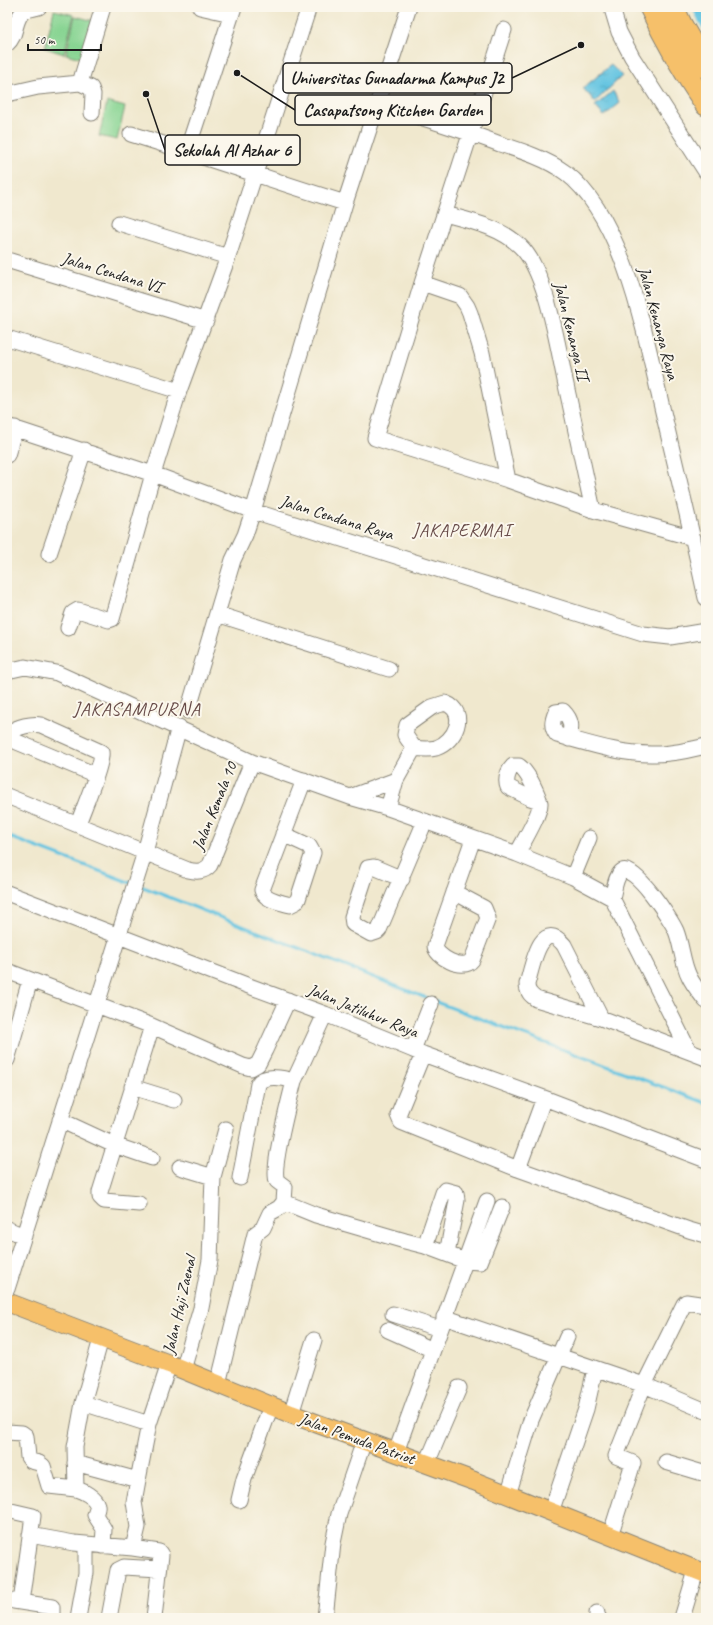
<svg xmlns="http://www.w3.org/2000/svg" width="713" height="1625" font-family="Caveat,sans-serif">
	<style>
		.pitch { fill: #87d492; stroke: #527857 }
		.water { fill: url(#water-ripples); stroke: #40707e }
		.lines { fill: none; stroke-linecap: round; stroke-linejoin: round }
		.stream { stroke: #63c4e1; stroke-width: 3 }
		.canal { stroke: #63c4e1; stroke-width: 10 }
		.minor-casing { stroke: #868275; stroke-width: 17 }
		.major-casing { stroke: #868275; stroke-width: 20 }
		.highway-casing { stroke: #868275; stroke-width: 23 }
		.minor { stroke: #fff; stroke-width: 15 }
		.major { stroke: #f6c06b; stroke-width: 18 }
		.highway { stroke: #f6c06b; stroke-width: 21 }
		.labels { text-anchor: middle; stroke-width: 4; stroke-linejoin: round; paint-order: stroke }
		.street-label { font-size: 17px; fill: #1c1c1c; stroke: #fbf7ec }
		.neighbourhood-label { font-size: 18px; letter-spacing: 1px; fill: #684c49; stroke: #fbf7ec }
		.quarter-label { font-size: 19px; letter-spacing: 1px; fill: #684c49; stroke: #fbf7ec }
		.leader { fill: none; stroke: #1c1c1c; stroke-width: 1.5 }
		.callout-dot { fill: #1c1c1c; stroke: #fbf7ec; stroke-width: 1.5 }
		.callout { fill: #fbf7ec; stroke: #1c1c1c; stroke-width: 1.5 }
		.callout-label { font-size: 18px; text-anchor: middle; font-weight: bold; fill: #1c1c1c }
	</style>
	<defs>
		<pattern id="water-ripples" width="26" height="14" patternUnits="userSpaceOnUse"><rect width="26" height="14" fill="#63c4e1"/><path d="M2 4q2-2 4 0t4 0M15 11q2-2 4 0t4 0" fill="none" stroke="#55a8c0"/></pattern>
	</defs>
	<rect width="100%" height="100%" fill="#fbf7ec"/>
	<filter id="ink" filterUnits="userSpaceOnUse"><feTurbulence type="fractalNoise" baseFrequency=".025" numOctaves="2"/><feDisplacementMap in="SourceGraphic" scale="8" xChannelSelector="R" yChannelSelector="G"/><feConvolveMatrix kernelMatrix="1 2 1 2 8 2 1 2 1" color-interpolation-filters="sRGB"/></filter>
	<filter id="wash" filterUnits="userSpaceOnUse"><feTurbulence type="fractalNoise" baseFrequency=".012" numOctaves="4" result="noise"/><feDisplacementMap in="SourceGraphic" scale="16" xChannelSelector="R" yChannelSelector="G"/><feGaussianBlur stdDeviation="0.9" result="paint"/><feColorMatrix in="noise" values="0 0 0 0 0 0 0 0 0 0 0 0 0 0 0 0 0 1.4 0 .05"/><feComposite in="paint" operator="in"/></filter>
	<g filter="url(#wash)">
		<rect width="100%" height="100%" fill="#f0e8ce"/>
		<path class="pitch" d="M54 10 74 15 64 54 45 48Z
			M75 16 94 21 84 59 66 54Z
			M107 102 125 107 117 140 99 136Z"/>
		<path class="water" d="M611 65 622 76 595 102 583 88Z
			M613 91 620 103 604 116 595 106Z"/>
		<g class="lines">
			<path class="stream" d="M7 836 131 883
				M138 885 429 999
				M436 1002 706 1103"/>
			<path class="canal" d="M697 7 706 25"/>
		</g>
	</g>
	<g filter="url(#ink)">
		<g class="lines">
			<defs>
				<path id="minor" d="M200 7 231 14
					M616 7 613 12 619 32 632 57 706 172
					M504 30 422 283 375 438 508 480 593 510 693 538
					M7 44C16 37 14 23 21 14 24 9 33 9 39 7
					M80 83 103 7
					M7 94 38 87 80 83 91 88 93 94 92 113
					M379 104C419 117 460 129 500 144 522 151 547 159 566 173 626 219 647 345 664 416 678 476 693 537 706 598
					M131 134C203 156 274 181 345 203
					M187 151 234 7
					M445 214C471 221 500 227 520 246 547 271 558 349 566 385 575 427 584 469 593 510
					M119 223 228 257
					M7 260 206 321
					M422 283 460 296 467 306 470 313 482 353 508 480
					M7 338 179 391
					M7 426 153 474 253 511 643 634 670 637 706 631
					M7 455 15 428
					M49 554 84 450
					M217 614 389 669
					M68 628 73 613 78 610 109 620 112 619 153 474 179 391 228 257 309 7
					M7 671 25 667 57 673 252 762 350 797 388 808 517 854 573 877 612 898 689 1051
					M445 703C469 712 455 742 436 748 428 750 421 749 414 748L405 735 407 725 432 707Z
					M188 711 233 560 245 535 253 511 345 203 409 7
					M569 739C572 727 572 720 563 711L556 712C552 721 551 727 557 735 587 743 619 754 651 754 669 755 688 750 706 746
					M7 796 188 870C197 872 204 872 210 865L252 762
					M350 797 396 780
					M388 808 396 780 414 748
					M78 824C82 812 104 761 101 752L41 725C32 723 17 727 11 732L12 739 17 742 96 775
					M283 834 309 846 313 853 298 899 296 902 290 905C281 902 264 900 262 890L304 780
					M517 854C522 844 541 813 540 803 539 797 535 789 532 783 528 776 525 770 519 766H513C508 771 505 780 508 787L530 798 539 801
					M573 877 589 838
					M402 879 374 867 368 868 352 917 353 924 371 934 377 932 379 930 425 821
					M454 892 484 908 488 918 472 960C463 972 435 956 435 946L473 839
					M7 893 249 986 325 1014 423 1054 544 1098 706 1160
					M612 898C614 891 615 878 621 872 633 861 672 921 676 931 682 946 682 962 689 976 693 985 700 993 706 1001
					M7 971 152 1026 243 1066 251 1068 258 1064 265 1050 288 1000
					M601 1018 564 945C540 916 532 969 527 984 527 992 531 995 536 999L601 1018 706 1058
					M413 1050 431 1004
					M423 1054 398 1115 401 1122 518 1169 689 1230 706 1235
					M7 1060 30 980
					M132 1087 174 1100
					M60 1120 114 1145 152 1158
					M180 1167 213 1177 210 1260 201 1308 183 1370
					M518 1169 544 1098
					M213 1177 226 1129
					M240 1178 258 1084C264 1074 284 1078 294 1081L325 1014
					M284 1202 316 1215 405 1241 425 1246 465 1261 480 1262 502 1207
					M139 1204 104 1201 100 1197V1192L152 1026
					M7 1229 24 1236
					M425 1246 443 1193 445 1190 456 1193 457 1200 447 1254
					M7 1289 145 852 179 727
					M393 1314 440 1329
					M444 1317 644 1385 706 1411
					M388 1330 433 1350
					M218 1384 255 1234 263 1228 270 1213 279 1208 284 1202 285 1187 277 1181C271 1168 290 1098 294 1081
					M83 1403 149 1424
					M291 1414 314 1340
					M7 1432 22 1433 26 1436 28 1457 31 1461 39 1463 43 1466 49 1486 76 1489 75 1447 83 1403 101 1339
					M396 1452 487 1201
					M666 1462 706 1474
					M75 1463 138 1480
					M427 1463 459 1388
					M76 1489C83 1491 95 1497 97 1505 98 1508 96 1512 95 1515L104 1529 103 1546
					M508 1495 531 1420 567 1337
					M239 1500 244 1479 271 1406
					M7 1510 33 1516 21 1602
					M551 1512 586 1409 595 1369
					M30 1535 74 1543 133 1548 159 1552 161 1555 154 1618
					M610 1536 633 1463 616 1456 644 1385 684 1304 686 1302 706 1305
					M133 1548 138 1527 134 1502 138 1480 149 1424 169 1364
					M14 1601 52 1607V1618
					M597 1613V1616L599 1618
					M78 1618 86 1573V1545
					M109 1618 118 1570 124 1567 159 1569
					M325 1618 333 1543 339 1514 364 1441
					M682 1618 696 1571"/>
				<path id="major" d="M7 1302 169 1364 291 1414 474 1481 706 1574"/>
				<path id="highway" d="M650 7C666 41 685 74 706 105
					M673 7 681 24 706 68"/>
			</defs>
			<use href="#minor" class="minor-casing"/>
			<use href="#major" class="major-casing"/>
			<use href="#highway" class="highway-casing"/>
			<use href="#minor" class="minor"/>
			<use href="#major" class="major"/>
			<use href="#highway" class="highway"/>
		</g>
	</g>
	<g class="labels">
		<g class="street-label">
			<text transform="translate(112 272) rotate(17)" y="6">Jalan Cendana VI</text>
			<text transform="translate(659 323) rotate(75)" y="6">Jalan Kenanga Raya</text>
			<text transform="translate(572 331) rotate(76)" y="6">Jalan Kenanga II</text>
			<text transform="translate(337 517) rotate(17)" y="6">Jalan Cendana Raya</text>
			<text transform="translate(214 806) rotate(-68)" y="6">Jalan Kemala 10</text>
			<text transform="translate(363 1010) rotate(22)" y="6">Jalan Jatiluhur Raya</text>
			<text transform="translate(179 1305) rotate(-77)" y="6">Jalan Haji Zaenal</text>
			<text transform="translate(357 1438) rotate(20)" y="6">Jalan Pemuda Patriot</text>
		</g>
		<g class="neighbourhood-label">
			<text x="462" y="536">JAKAPERMAI</text>
		</g>
		<g class="quarter-label">
			<text x="137" y="715">JAKASAMPURNA</text>
		</g>
	</g>
	<path class="leader" d="M581 45L512 78M237 73L295 110M146 94L165 150"/>
	<g class="callout-dot">
		<circle cx="581" cy="45" r="4"/>
		<circle cx="237" cy="73" r="4"/>
		<circle cx="146" cy="94" r="4"/>
	</g>
	<g class="callout">
		<rect x="283" y="63" width="229" height="30" rx="4"/>
		<rect x="295" y="95" width="196" height="30" rx="4"/>
		<rect x="165" y="135" width="135" height="30" rx="4"/>
	</g>
	<g class="callout-label">
		<text x="397" y="84">Universitas Gunadarma Kampus J2</text>
		<text x="393" y="116">Casapatsong Kitchen Garden</text>
		<text x="232" y="156">Sekolah Al Azhar 6</text>
	</g>
	<rect width="713" height="1625" fill="none" stroke="#fbf7ec" stroke-width="24"/>
	<path d="M28 44v6h73v-6" fill="none" stroke="#1c1c1c" stroke-width="2"/>
	<text x="34" y="44" font-size="12" fill="#1c1c1c" stroke="#fbf7ec" stroke-width="3" paint-order="stroke">50 m</text>
</svg>
